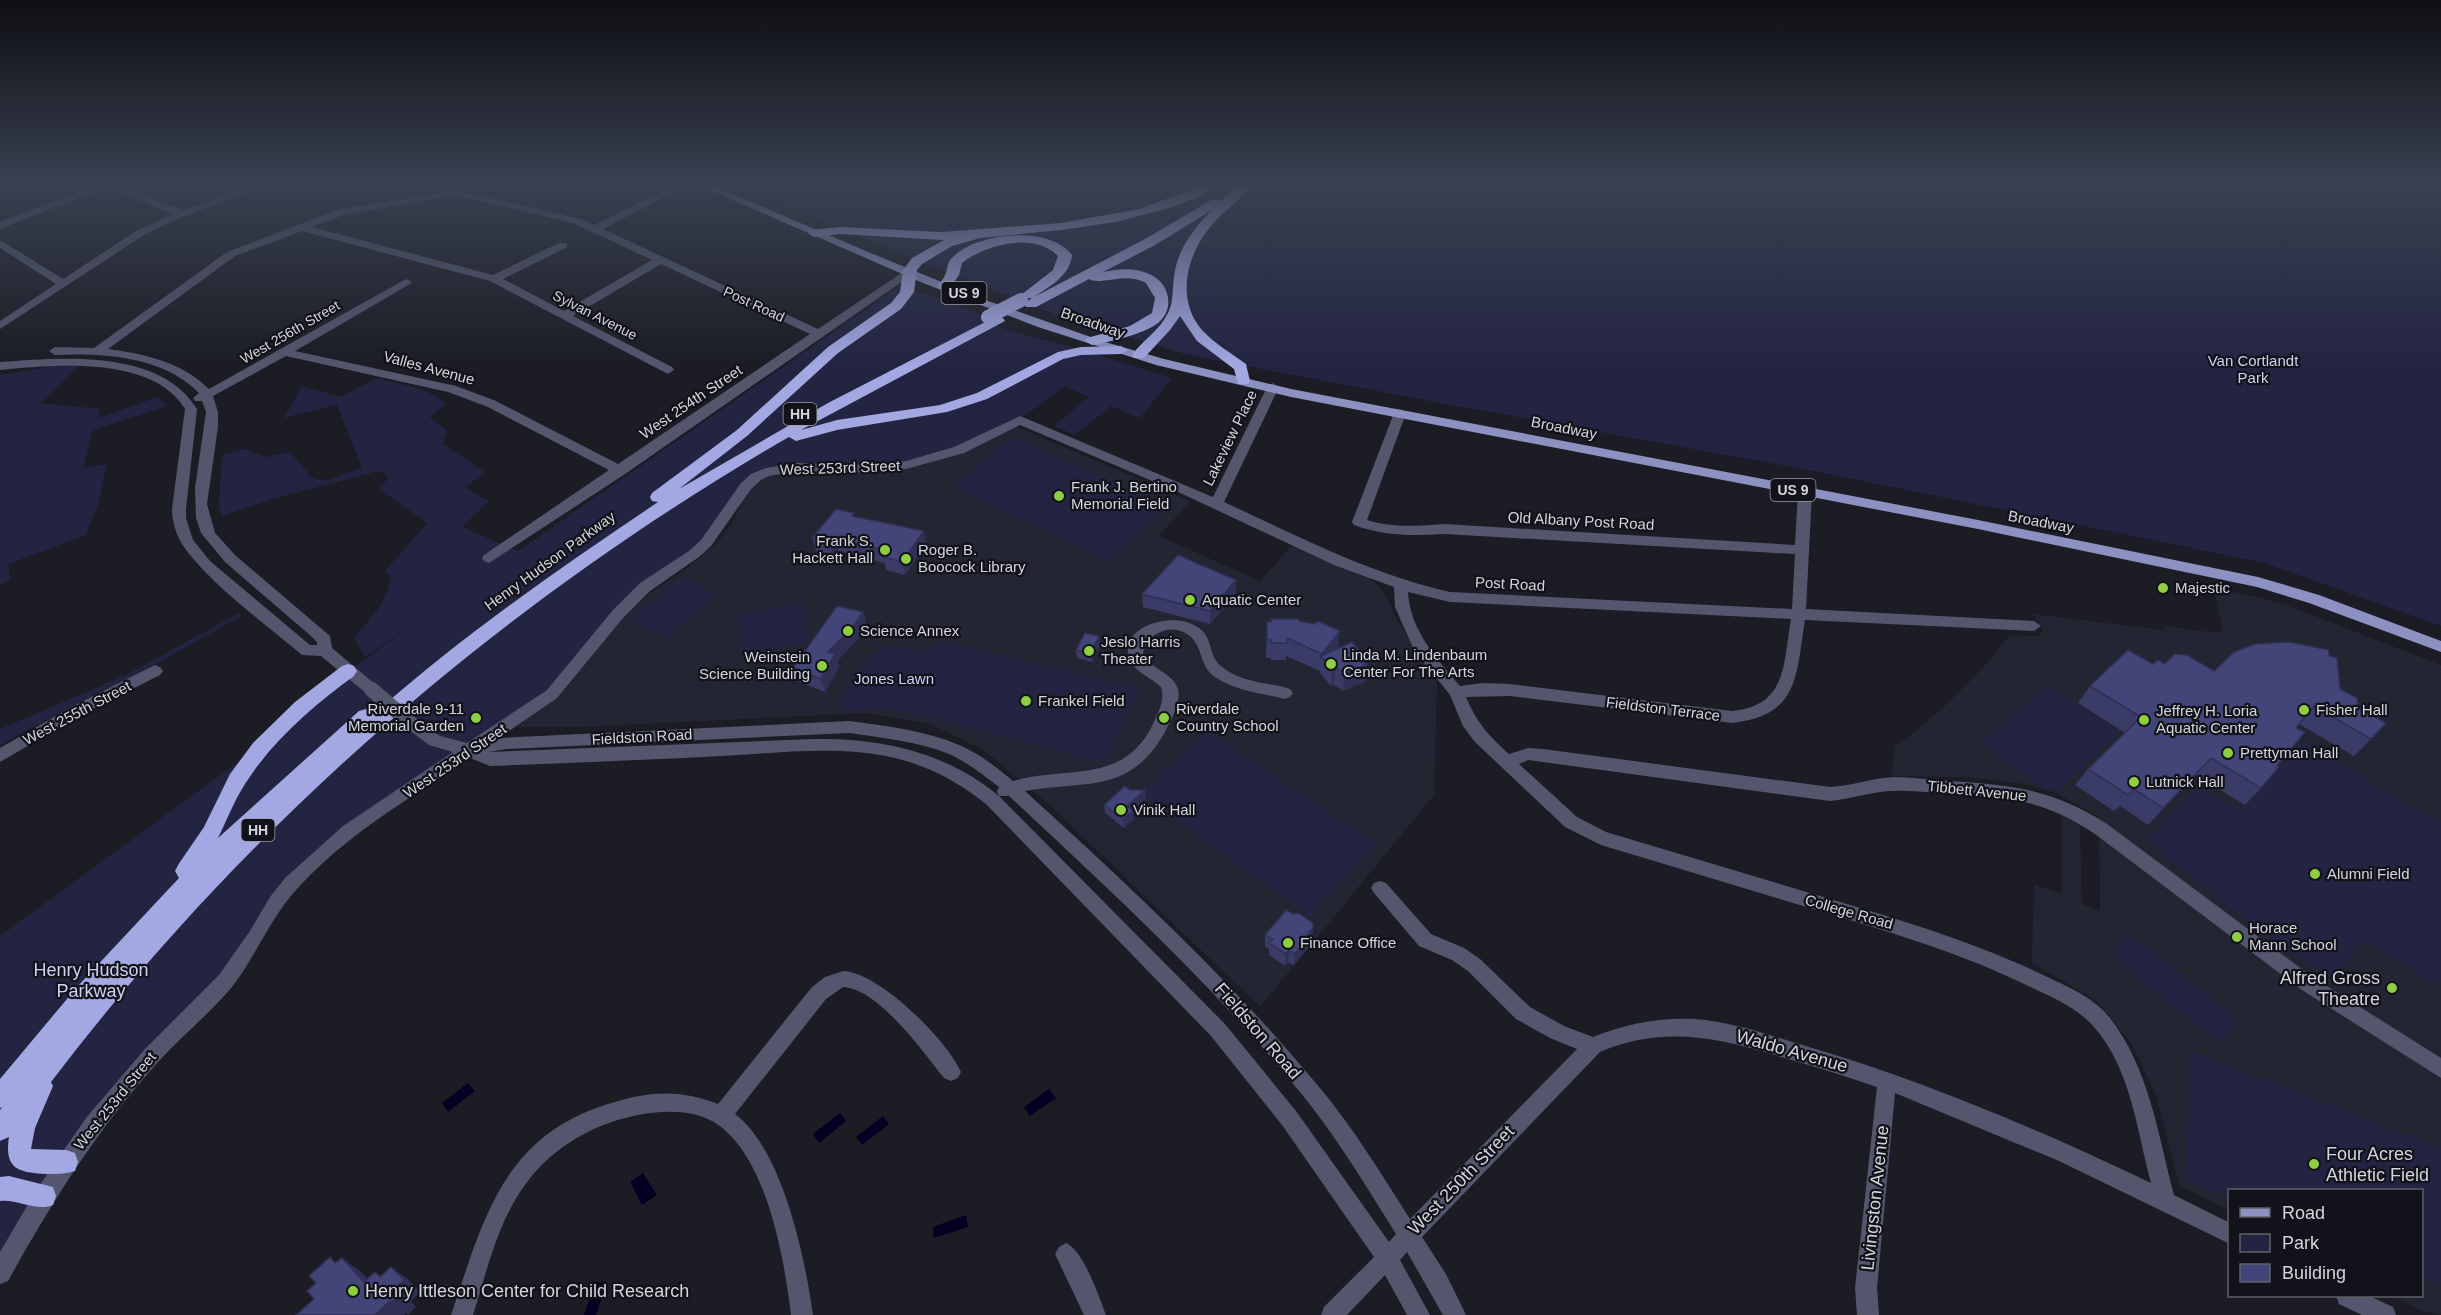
<svg xmlns="http://www.w3.org/2000/svg" width="2441" height="1315" font-family="Helvetica,sans-serif">
	<style>
		.built { fill: #242532 }
		.green { fill: #232442 }
		.water { fill: #050023 }
		.lines { fill: none; stroke-linecap: round; stroke-linejoin: round }
		.minor { fill: #54566e; fill-rule: evenodd }
		.major { fill: #8d91c2; fill-rule: evenodd }
		.highway { fill: #a3a8e3; fill-rule: evenodd }
		.minor-bridge { stroke: #54566e; stroke-width: 15 }
		.highway-bridge { stroke: #a3a8e3; stroke-width: 14 }
		.wall { fill: #3a3b67 }
		.shaded-wall { fill: #2f3054 }
		.building { fill: #434578; stroke: #2f3054; stroke-width: 1.5 }
		.poi-dot { fill: #8ece43; stroke: #12121a; stroke-width: 2 }
		.labels { text-anchor: middle; stroke-width: 4.5; stroke-linejoin: round; paint-order: stroke }
		.shield { fill: #12121a; stroke: #9a9aa1; stroke-width: 1.5 }
		.shield-label { font-size: 14px; font-weight: bold; fill: #d4d5db }
		.far-street-label { font-size: 14px; fill: #d4d5db; stroke: #12121a }
		.street-label { font-size: 15px; fill: #d4d5db; stroke: #12121a }
		.park-label { font-size: 15px; fill: #ced1f2; stroke: #12121a }
		.poi-label { font-size: 15px; fill: #d4d5db; stroke: #12121a; text-anchor: start }
		.near-park-label { font-size: 18px; fill: #ced1f2; stroke: #12121a }
		.near-poi-label { font-size: 18px; fill: #d4d5db; stroke: #12121a; text-anchor: start }
		.near-street-label { font-size: 18px; fill: #d4d5db; stroke: #12121a }
	</style>
	<rect width="100%" height="100%" fill="#1b1c24"/>
	<path class="built" d="M1015 426 1190 501 1159 536 1260 581 1292 545 1369 577 1384 592 1397 620 1437 681 1434 795 1260 1007 1052 807 982 749 930 724 865 713 584 727H517L564 689 625 615 657 588 686 569 717 543 731 526 747 491 759 480 776 472 795 470 880 471Z
		M2214 589 2254 596 2289 606 2441 665V1315L2422 1311 2394 1296H2422V1190H2230L2229 1210 2179 1185 2156 1095 2132 1044 2094 999 2032 963 2034 884 2062 894V814L2080 827 2082 904 2100 911 2099 817 2056 793 2024 784 1964 777 1891 776 1895 746 1911 735 1947 704 1981 670 2010 635 2040 636 2043 629 2033 614 2164 630V625L2198 631 2223 632Z"/>
	<path class="green" d="M733 183H2441V626L2265 563 1809 470 1440 403 1188 355 1054 314 880 245Z
		M901 285 974 312 1004 329 1072 347 1172 378 1140 418 1111 406 1075 435 1054 426 1089 397 1065 386 1026 415 1009 420 983 436 937 454 905 461 854 466 808 463 784 464 762 471 711 532 689 553 663 569 559 681 328 839 281 882 252 934 0 1256V936L238 762 348 671 427 615 365 657 354 639C369 619 390 601 390 576L385 571 427 523 378 488 387 480 386 474 379 471 269 500 222 516 219 507 222 455 245 449 266 457 290 452 312 478 324 481 362 468 337 405 284 418 302 386 341 397 377 378 424 390 446 403 430 417 447 431 443 444 485 472 465 488 489 501 462 527 518 551Z
		M80 365 41 403 100 409 99 418 157 397 168 406 92 430 83 468 107 464 98 504 86 535 8 564 11 580 0 584V375L52 366Z
		M1011 437 1167 506 1110 562 953 486Z
		M687 579 716 595 669 638 629 621 677 580Z
		M804 602 807 642 739 655 738 614Z
		M239 613 242 616 134 676 85 699 0 745V729L124 676Z
		M945 641 1140 689 1105 763 910 712 877 709 843 712 836 705 869 656 892 645 919 651 932 649Z
		M2047 685 2120 731 2057 792 2043 787 1980 744Z
		M1208 731 1376 844 1310 916 1139 794Z
		M2303 741 2441 824V983L2429 981 2366 941 2330 979 2230 908 2147 840 2198 785 2240 811Z
		M2125 937 2136 939 2226 1009 2236 1024 2221 1042 2126 969 2111 952Z
		M2190 1051 2441 1148V1285L2422 1277V1190H2230L2229 1198 2187 1180Z"/>
	<path class="water" d="M468 1083 475 1091 448 1112 442 1103Z
		M1049 1089 1056 1098 1030 1116 1024 1107Z
		M840 1113 846 1121 819 1143 813 1134Z
		M883 1116 889 1124 862 1145 856 1137Z
		M643 1173 657 1195 642 1205 630 1182Z
		M966 1215 968 1227 934 1238 933 1227Z
		M595 1282 607 1283 596 1315H584Z"/>
	<g class="lines">
		<path class="minor" d="M100 183H114L183 210 257 183H271L168 223 144 235 0 329V321L56 284 0 248V240L63 279 136 231 173 214 107 187 0 229V222Z
			M411 183H428L581 219 594 225 680 183H692L603 229 818 329 906 270 910 269 916 272 625 474 489 563 484 561 482 558 484 555 609 470 488 407 448 392 286 356 213 396 218 412V427L207 504 215 533 235 555 330 636 332 648 376 685 379 689 376 693H366L321 656 302 655C266 624 208 583 182 544 176 535 172 520 172 509L185 409C152 355 54 365 0 370V362C61 358 159 348 197 409L186 509V518L193 540 210 561 310 645H317V642L311 636 225 562 201 533 196 518 195 488 206 412 202 401H195L193 398 199 393C163 356 103 353 55 355L49 351 55 347 94 348 227 252 337 210 442 192ZM454 195 573 223 652 260 564 311 503 279 567 247V243H559L493 275 312 227 343 215ZM302 231 490 281 668 374 674 370 672 367 573 316 661 264 810 334 618 464 496 401 456 386 295 351 410 284 412 282 406 279 209 389C182 362 145 354 108 349L235 256Z
			M1273 383 1279 387 1224 502C1298 536 1370 574 1450 592L1792 609 1795 554 1444 534C1413 536 1384 536 1354 525L1352 522 1394 413 1400 409 1406 413 1367 520C1391 528 1418 526 1444 524L1795 545 1798 492 1805 488 1812 492 1806 609 2034 621 2041 626 2034 631 1805 620C1796 674 1800 716 1732 723L1510 696 1466 697C1477 723 1488 735 1509 754L1528 748 1543 749 1830 787C1851 786 1873 778 1894 777 1912 777 1931 780 1949 781 2013 785 2052 789 2107 824L2314 978 2441 1058V1078L2302 990 2095 834C2042 799 2011 798 1950 794 1932 793 1912 790 1894 791 1874 791 1851 799 1830 801L1528 760 1519 764 1577 817 1606 832C1674 852 1742 873 1810 893 1887 916 1964 938 2037 972 2061 984 2092 995 2109 1017 2149 1067 2158 1135 2174 1195L2230 1223V1244L2059 1161 1895 1093 1877 1288 1879 1315H1857L1855 1288 1877 1087C1843 1075 1809 1065 1775 1055 1714 1037 1662 1026 1600 1052L1422 1237 1446 1274 1466 1315H1443L1407 1252 1400 1260 1430 1315H1407L1385 1275 1347 1315H1321L1324 1307 1374 1257 1282 1125 1211 1036 987 805C960 783 929 766 895 758 838 745 779 753 722 756 645 760 567 763 490 766L470 758C411 798 345 835 297 889 270 918 256 956 232 987 210 1013 182 1036 159 1061 98 1128 52 1202 8 1281L0 1284V1252L37 1189 86 1118 145 1049 219 975 250 931 270 897 285 878 343 826 453 752 429 745 400 723 398 719 400 715H412L440 736 467 743 547 690 613 610 640 583 689 551 701 540 741 483 751 474 766 468 797 463 852 465 906 461 954 447 1020 416 1213 497 1267 387ZM1020 425 1176 491 1334 565 1394 587 1395 607 1414 650 1450 695 1463 726 1474 741 1565 827 1601 845C1671 866 1740 887 1810 908 1883 930 1956 951 2024 984 2048 995 2077 1007 2094 1027 2131 1069 2137 1131 2151 1183 2040 1130 1927 1082 1809 1047 1772 1036 1734 1022 1695 1019 1660 1017 1625 1024 1593 1037L1564 1026 1530 1007 1480 959 1464 948 1431 934 1386 883 1380 881 1374 883 1371 888 1374 893 1419 946 1452 960 1468 971 1516 1019 1550 1038 1577 1049 1410 1219C1382 1175 1354 1129 1320 1088 1231 980 1128 885 1025 791 1088 780 1132 795 1167 728 1172 718 1181 701 1178 689 1172 671 1150 670 1143 654 1147 631 1175 621 1192 638 1203 650 1200 667 1215 677 1235 691 1262 693 1285 699L1290 697 1293 693 1290 689C1268 682 1240 683 1221 666 1205 653 1217 631 1186 622 1164 615 1117 629 1130 660 1136 673 1152 678 1161 687 1165 699 1159 711 1154 722 1124 786 1069 765 1013 781 996 767 979 753 959 745 924 730 886 726 849 721L499 738 557 698 623 618 650 591 699 557 711 546 751 489 761 480 769 476 797 471 852 473 906 469 964 453ZM1408 592 1450 602 1791 619C1783 663 1788 706 1732 711L1510 684 1482 683 1460 686C1436 658 1410 630 1408 592ZM849 733C882 738 917 741 949 754 967 762 983 775 999 787L997 791 999 796C946 752 882 738 814 739L489 752 506 749ZM999 796H1009C1113 893 1219 990 1308 1102 1340 1143 1368 1189 1396 1234L1389 1242 1296 1111 1225 1024Z
			M155 665 160 667 163 671 160 675 83 714 0 762V748L73 706Z
			M843 971C879 972 947 1040 961 1072L958 1078 951 1081 944 1078C923 1052 879 989 843 987L826 999 735 1114C783 1150 805 1258 813 1315H791C784 1258 767 1155 714 1122 688 1107 652 1111 625 1118 586 1128 548 1152 525 1185 497 1223 487 1271 473 1315H451C484 1218 503 1133 615 1102 652 1091 681 1090 718 1104L812 987 825 977Z
			M1066 1243C1084 1251 1099 1297 1106 1315H1084L1055 1254 1059 1247Z
			M2336 1296H2369L2393 1307 2396 1315H2362L2339 1304Z"/>
		<path class="major" d="M694 183H707L873 254 988 301 1105 342 1164 359 1291 389 1978 520 2258 577 2319 595 2441 641V652L2309 603 2257 587 1978 529 1291 397 1156 365 1038 327 923 283Z"/>
		<path class="highway" d="M1210 183H1225L1198 197 1173 207 1115 222 1061 230 980 238 952 246 922 264 917 270 914 292 901 309 838 353 747 436 679 489 828 403 993 318H1003L1005 321 801 430 837 420 940 405 977 393 1058 352 1081 347 1121 346 1128 350 1121 354 1081 355 1063 359 987 399 947 412 837 430 796 441 789 437C505 601 250 820 51 1082L53 1086 35 1128 31 1149 66 1150 75 1153 78 1162 75 1171C65 1174 57 1174 47 1174 18 1173 4 1169 9 1137L0 1141V1110L2 1107 0 1108V1079L77 987 179 878 175 871 178 865 204 827 230 774 253 743 295 702 342 666 348 664 354 666 357 671 354 676C313 706 273 740 245 784 234 801 227 820 218 838L359 711 366 709 374 714C463 635 560 568 658 502L652 501 650 497 652 493 737 430 828 347 891 303 900 292 903 270 912 258 944 240 840 234 814 237 808 233 809 230 840 227 941 232 1061 223 1139 209Z
			M1241 183H1254C1242 199 1225 210 1212 225 1187 253 1175 299 1202 330 1215 344 1231 353 1246 364L1250 381 1248 384H1238L1234 369 1197 341 1180 316 1170 330 1144 358H1134L1132 355C1143 340 1160 330 1168 313 1174 301 1172 290 1174 277 1177 250 1193 229 1212 210L1155 245 1103 272C1118 269 1134 267 1149 274 1169 282 1176 308 1158 323 1144 334 1110 342 1092 345L1085 341 1087 338 1130 326 1152 313 1155 298 1146 283C1125 271 1101 286 1089 279L1036 307H1026L1024 304 1032 298H1023L1021 295 1053 270 1058 256C1034 232 986 244 962 263L959 275 949 289H939L937 286C940 282 944 279 945 275 948 269 947 262 952 258 977 232 1049 225 1072 255 1070 276 1050 286 1034 297L1145 239 1213 199 1222 200Z
			M9 1176 53 1187 56 1196 53 1205C36 1212 18 1199 0 1201V1177Z"/>
		<path class="minor-bridge" d="M371 689 406 719"/>
		<path class="highway-bridge" d="M988 317 1021 300"/>
	</g>
	<path class="wall" d="M854 513V516L927 544 905 575 886 570 885 563 838 551 834 556 816 551 812 538Z
		M1236 593 1210 624 1143 607 1142 594Z
		M863 612 867 625 857 640 837 661 839 667 825 692 797 681 793 668Z
		M1299 621 1338 648 1368 660 1365 682 1343 691 1334 685 1331 686 1320 673V671L1286 656V660H1271V658H1266L1267 622Z
		M1100 644 1092 662 1077 658 1076 650Z
		M2329 656 2340 689 2359 708 2371 739 2354 756 2299 724 2296 728 2277 766 2261 788 2245 805 2196 775 2148 825 2120 806 2114 811 2075 785 2088 769 2125 733 2078 703 2090 686 2153 664H2165L2214 671Z
		M1130 790H1145L1146 798 1132 810 1134 819 1124 828 1105 813 1104 805Z
		M1313 928 1312 940 1308 945V948L1294 965 1288 962 1285 966 1269 955V949L1265 946V935Z"/>
	<path class="shaded-wall" d="M924 531 927 544 905 575 902 562Z
		M834 538 838 551 834 556 830 543Z
		M1236 580V593L1210 624V611Z
		M863 612 867 625 857 640 837 660 839 667 825 692 821 679 828 652Z
		M1340 631 1338 649 1321 656 1322 654Z
		M1099 636 1100 644 1092 662 1091 653Z
		M1368 660 1365 682 1343 691 1345 674Z
		M1336 668 1334 685 1331 686 1332 669Z
		M2211 758 2196 775 2148 825 2163 808Z
		M1145 790 1146 798 1128 815 1127 806Z
		M1133 811 1134 819 1124 828 1123 819Z
		M1313 928 1312 940 1308 945V948L1294 965 1295 954Z
		M1289 950 1288 962 1285 966 1286 954Z
		M342 1258 359 1270 382 1293 364 1282Z
		M391 1267 408 1279 421 1292 411 1301 416 1307 408 1315 406 1313 404 1315H375L380 1277 375 1272 393 1283Z"/>
	<path class="building" d="M836 509 854 513 852 516 924 531 902 562 883 557 887 551 834 538 830 543 812 538Z
		M1178 555 1236 580 1210 611 1142 594Z
		M837 606 863 612 853 627 828 652 835 654 821 679 793 668Z
		M1271 619H1299V621L1315 624 1318 621 1340 631 1322 654 1287 638V643H1272L1271 640H1267V622H1271Z
		M1085 633 1099 636 1091 653 1076 650Z
		M1352 642 1368 660 1364 662 1367 664 1345 674 1336 668 1332 669 1321 656Z
		M2290 642 2329 650V656L2337 658 2340 689 2357 698 2359 708 2386 723 2371 739 2314 706 2296 728 2305 732 2277 766 2279 767 2261 788 2211 758 2163 808 2134 789 2128 795 2088 769 2141 717 2090 686 2128 650 2153 664 2158 660 2165 664 2174 654 2187 655 2214 671 2234 652 2255 644Z
		M1125 786 1130 790H1145L1127 806 1133 811 1123 819 1104 805Z
		M1286 910 1293 914 1298 913 1313 923V928L1307 935 1309 936 1295 954 1289 950 1286 954 1269 943 1273 939 1265 935Z
		M330 1257 335 1263 342 1258 364 1282 375 1272 380 1277 391 1267 404 1280 394 1290 399 1296 391 1303 390 1301 375 1315H296L314 1299 307 1291 316 1283 309 1276Z"/>
	<linearGradient id="sky" x2="0" y2="1"><stop stop-color="#0f0f14"/><stop offset="0.5" stop-color="#394050"/><stop offset="1" stop-color="#394050" stop-opacity="0"/></linearGradient>
	<rect width="2441" height="367" fill="url(#sky)"/>
	<g class="poi-dot">
		<circle cx="1059" cy="496" r="6"/>
		<circle cx="885" cy="550" r="6"/>
		<circle cx="906" cy="559" r="6"/>
		<circle cx="2163" cy="588" r="6"/>
		<circle cx="1190" cy="600" r="6"/>
		<circle cx="848" cy="631" r="6"/>
		<circle cx="1089" cy="651" r="6"/>
		<circle cx="1331" cy="664" r="6"/>
		<circle cx="822" cy="666" r="6"/>
		<circle cx="1026" cy="701" r="6"/>
		<circle cx="2304" cy="710" r="6"/>
		<circle cx="476" cy="718" r="6"/>
		<circle cx="1164" cy="718" r="6"/>
		<circle cx="2144" cy="720" r="6"/>
		<circle cx="2228" cy="753" r="6"/>
		<circle cx="2134" cy="782" r="6"/>
		<circle cx="1121" cy="810" r="6"/>
		<circle cx="2315" cy="874" r="6"/>
		<circle cx="2237" cy="937" r="6"/>
		<circle cx="1288" cy="943" r="6"/>
		<circle cx="2392" cy="988" r="6"/>
		<circle cx="2314" cy="1164" r="6"/>
		<circle cx="353" cy="1291" r="6"/>
	</g>
	<g class="labels">
		<g class="shield">
			<rect x="941.5" y="282" width="45" height="22" rx="4.5"/>
			<rect x="783.5" y="403" width="33" height="22" rx="4.5"/>
			<rect x="1770.5" y="479" width="45" height="22" rx="4.5"/>
			<rect x="241.5" y="819" width="33" height="22" rx="4.5"/>
		</g>
		<g class="shield-label">
			<text x="964" y="298">US 9</text>
			<text x="800" y="419">HH</text>
			<text x="1793" y="495">US 9</text>
			<text x="258" y="835">HH</text>
		</g>
		<g class="far-street-label">
			<text transform="translate(754 304) rotate(25)" y="5">Post Road</text>
			<text transform="translate(595 315) rotate(27)" y="5">Sylvan Avenue</text>
			<text transform="translate(290 332) rotate(-30)" y="5">West 256th Street</text>
		</g>
		<g class="street-label">
			<text transform="translate(1093 323) rotate(19)" y="5">Broadway</text>
			<text transform="translate(429 368) rotate(15)" y="5">Valles Avenue</text>
			<text transform="translate(691 402) rotate(-34)" y="5">West 254th Street</text>
			<text transform="translate(1564 428) rotate(11)" y="5">Broadway</text>
			<text transform="translate(1230 438) rotate(-64)" y="5">Lakeview Place</text>
			<text transform="translate(840 468) rotate(-2)" y="5">West 253rd Street</text>
			<text transform="translate(1581 521) rotate(3)" y="5">Old Albany Post Road</text>
			<text transform="translate(2041 522) rotate(11)" y="5">Broadway</text>
			<text transform="translate(550 561) rotate(-36)" y="5">Henry Hudson Parkway</text>
			<text transform="translate(1510 584) rotate(3)" y="5">Post Road</text>
			<text transform="translate(1663 709) rotate(7)" y="5">Fieldston Terrace</text>
			<text transform="translate(77 713) rotate(-28)" y="5">West 255th Street</text>
			<text transform="translate(642 737) rotate(-3)" y="5">Fieldston Road</text>
			<text transform="translate(455 761) rotate(-34)" y="5">West 253rd Street</text>
			<text transform="translate(1977 791) rotate(6)" y="5">Tibbett Avenue</text>
			<text transform="translate(1849 912) rotate(16)" y="5">College Road</text>
			<text transform="translate(115 1101) rotate(-51)" y="5">West 253rd Street</text>
		</g>
		<g class="park-label">
			<text x="2253" y="366">Van Cortlandt<tspan x="2253" dy="17">Park</tspan></text>
			<text x="894" y="684">Jones Lawn</text>
		</g>
		<g class="poi-label">
			<text x="1071" y="492">Frank J. Bertino<tspan x="1071" dy="17">Memorial Field</tspan></text>
			<text x="873" y="546" text-anchor="end">Frank S.<tspan x="873" dy="17">Hackett Hall</tspan></text>
			<text x="918" y="555">Roger B.<tspan x="918" dy="17">Boocock Library</tspan></text>
			<text x="2175" y="593">Majestic</text>
			<text x="1202" y="605">Aquatic Center</text>
			<text x="860" y="636">Science Annex</text>
			<text x="1101" y="647">Jeslo Harris<tspan x="1101" dy="17">Theater</tspan></text>
			<text x="1343" y="660">Linda M. Lindenbaum<tspan x="1343" dy="17">Center For The Arts</tspan></text>
			<text x="810" y="662" text-anchor="end">Weinstein<tspan x="810" dy="17">Science Building</tspan></text>
			<text x="1038" y="706">Frankel Field</text>
			<text x="464" y="714" text-anchor="end">Riverdale 9-11<tspan x="464" dy="17">Memorial Garden</tspan></text>
			<text x="1176" y="714">Riverdale<tspan x="1176" dy="17">Country School</tspan></text>
			<text x="2316" y="715">Fisher Hall</text>
			<text x="2156" y="716">Jeffrey H. Loria<tspan x="2156" dy="17">Aquatic Center</tspan></text>
			<text x="2240" y="758">Prettyman Hall</text>
			<text x="2146" y="787">Lutnick Hall</text>
			<text x="1133" y="815">Vinik Hall</text>
			<text x="2327" y="879">Alumni Field</text>
			<text x="2249" y="933">Horace<tspan x="2249" dy="17">Mann School</tspan></text>
			<text x="1300" y="948">Finance Office</text>
		</g>
		<g class="near-park-label">
			<text x="91" y="976">Henry Hudson<tspan x="91" dy="21">Parkway</tspan></text>
		</g>
		<g class="near-poi-label">
			<text x="2380" y="984" text-anchor="end">Alfred Gross<tspan x="2380" dy="21">Theatre</tspan></text>
			<text x="2326" y="1160">Four Acres<tspan x="2326" dy="21">Athletic Field</tspan></text>
			<text x="365" y="1297">Henry Ittleson Center for Child Research</text>
		</g>
		<g class="near-street-label">
			<text transform="translate(1258 1031) rotate(49)" y="6">Fieldston Road</text>
			<text transform="translate(1792 1051) rotate(16)" y="6">Waldo Avenue</text>
			<text transform="translate(1461 1180) rotate(-46)" y="6">West 250th Street</text>
			<text transform="translate(1875 1198) rotate(-84)" y="6">Livingston Avenue</text>
		</g>
	</g>
	<rect x="2228" y="1189" width="195" height="108" fill="#12121a" stroke="#606067" stroke-width="1.5"/>
	<rect x="2240" y="1208" width="30" height="9" fill="#8d91c2" stroke="#606067" stroke-width="1.5"/>
	<text x="2282" y="1219" font-size="18" fill="#d4d5db">Road</text>
	<rect x="2240" y="1234" width="30" height="18" fill="#232442" stroke="#606067" stroke-width="1.5"/>
	<text x="2282" y="1249" font-size="18" fill="#d4d5db">Park</text>
	<rect x="2240" y="1264" width="30" height="18" fill="#434578" stroke="#606067" stroke-width="1.5"/>
	<text x="2282" y="1279" font-size="18" fill="#d4d5db">Building</text>
</svg>
